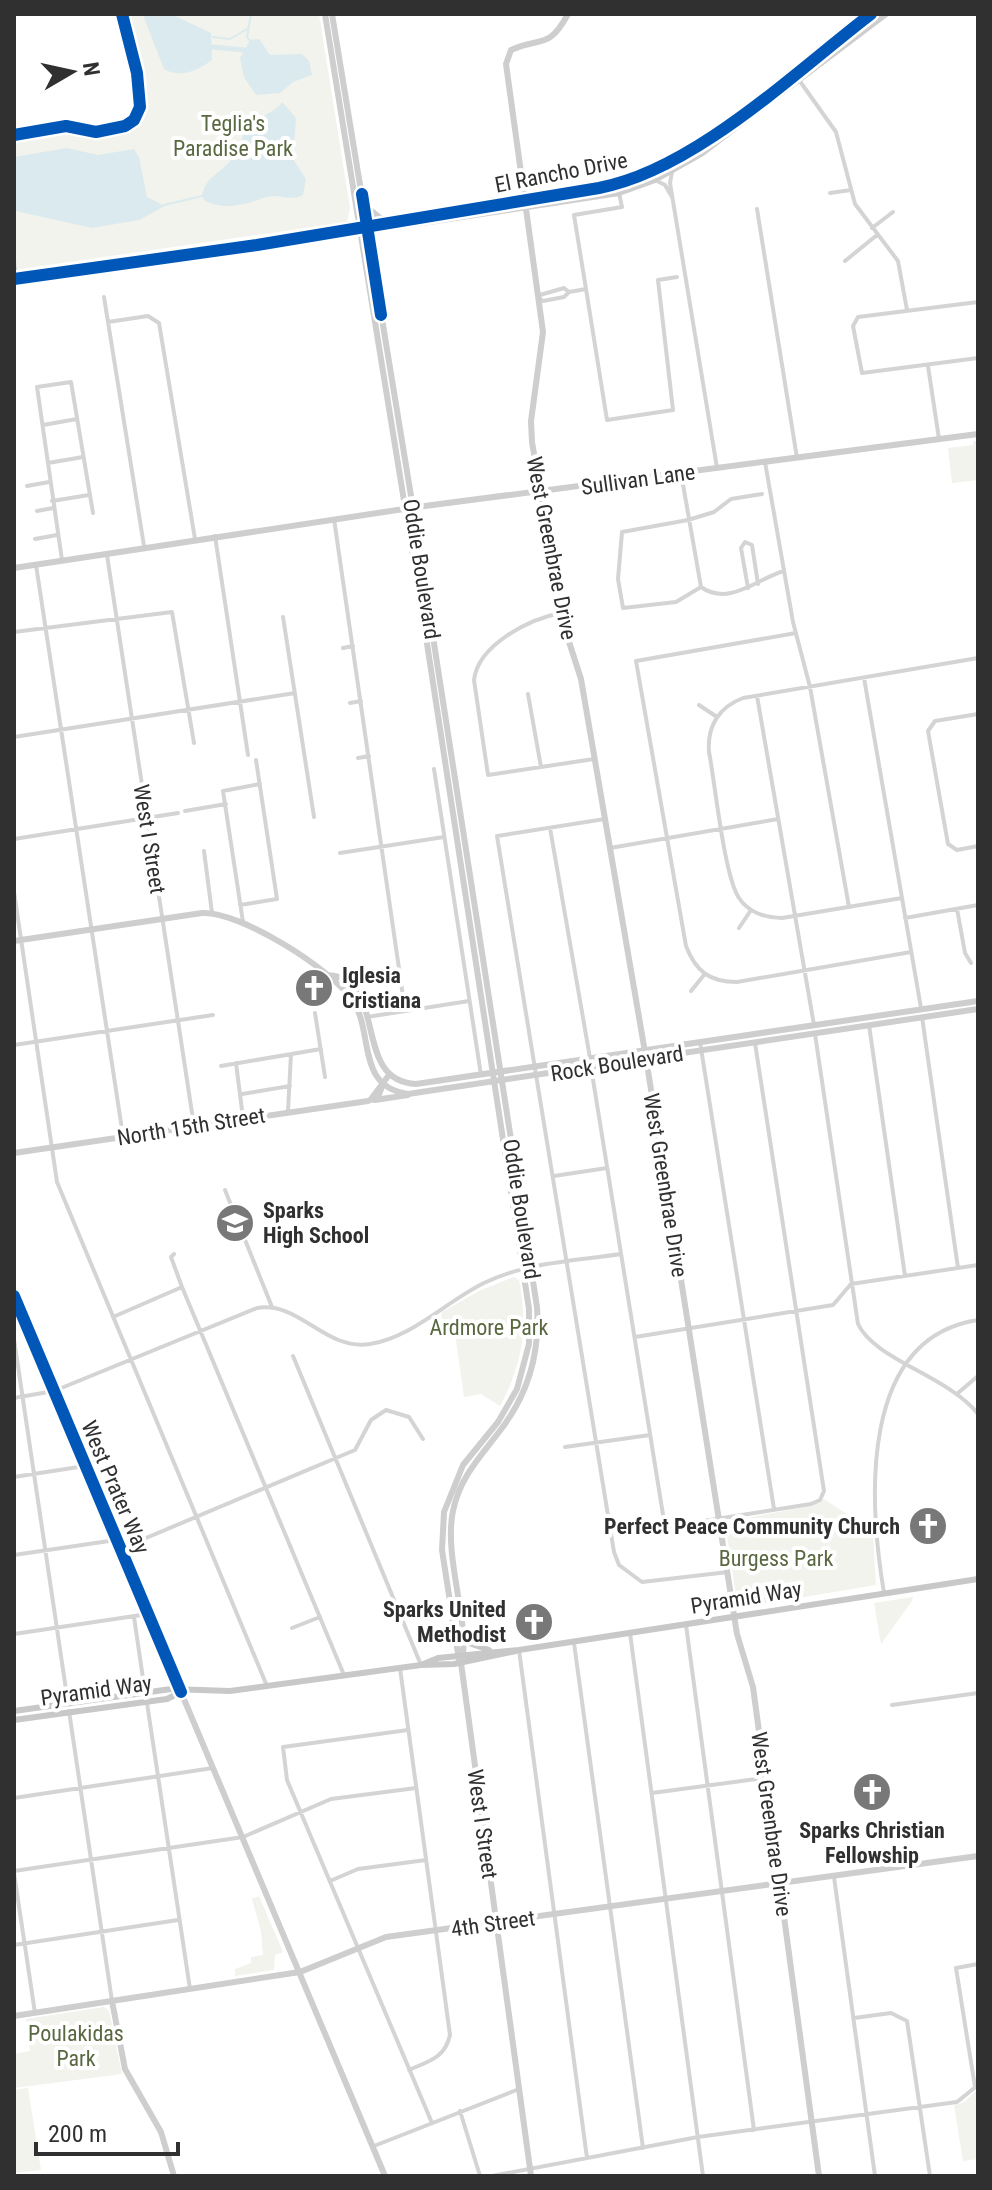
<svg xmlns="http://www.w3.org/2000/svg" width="992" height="2190" font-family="'Roboto Condensed',sans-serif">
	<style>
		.green { fill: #f1f3ec }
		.water { fill: #dbeaee }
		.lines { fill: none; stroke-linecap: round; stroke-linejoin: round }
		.stream { stroke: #dbeaee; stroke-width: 2 }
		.canal { stroke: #dbeaee; stroke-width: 5 }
		.street { stroke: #d4d4d4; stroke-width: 4 }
		.secondary { stroke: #cecece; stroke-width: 6 }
		.primary { stroke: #c8c8c8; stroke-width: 6 }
		.cycleway-casing { stroke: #fff; stroke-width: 17 }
		.cycleway { stroke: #0057b8; stroke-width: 12 }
		.labels { text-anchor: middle; stroke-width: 8; stroke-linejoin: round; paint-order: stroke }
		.park-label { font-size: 22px; fill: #5a6841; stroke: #fff }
		.street-label { font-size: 22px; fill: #303030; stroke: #fff }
		.poi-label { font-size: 22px; font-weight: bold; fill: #303030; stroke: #fff; text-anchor: start }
	</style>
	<rect width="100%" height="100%" fill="#fff"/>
	<path class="green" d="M116 14H319L350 208 347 222 14 270V130C31 127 53 120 71 121 91 123 122 133 134 110L133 77Z
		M973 441H978V480L952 483 948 448 973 445Z
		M514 1277 519 1280C528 1326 523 1364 500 1406L481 1394 464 1397 456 1340 441 1317 442 1312 479 1291Z
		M824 1499 856 1520 872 1518 876 1585 738 1608 725 1522 811 1506Z
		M913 1597 912 1601 881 1644 874 1603Z
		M259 1896 283 1952 275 1955 274 1970 235 1976V1969L251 1963V1957L263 1955 261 1931 252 1899Z
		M104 2007 109 2011 122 2074 14 2088V2054L30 2051 26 2019Z
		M28 2088 41 2170 14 2173V2090Z
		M978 2089V2159L963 2161 954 2105 963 2103Z"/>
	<path class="water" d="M171 14 211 33 212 60C199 70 180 79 164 69L143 15Z
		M259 39 270 55 302 54 309 61 312 75 293 82 280 93 256 95 244 77 240 58 250 40Z
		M282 102 296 118 293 159 306 179 303 195C290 202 279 193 266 197 247 204 226 211 205 201L202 196C205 176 224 172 233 157 241 146 241 134 251 124 261 115 275 113 282 102Z
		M67 148 98 155 134 149 139 157 147 197 165 206 139 220 92 228 16 211 14 157Z"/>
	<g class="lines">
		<path class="stream" d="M213 37 230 39 247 29
			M250 41 247 37 251 14
			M164 205 202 196"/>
		<path class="canal" d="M213 47 245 50"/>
		<path class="street" d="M799 80 836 132 855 204 898 261 907 310
			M14 135 66 126 96 132 125 126 134 120 140 107 137 73 122 14
			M672 172 670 183 717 468
			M655 180 665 185 672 197
			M830 193 851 190
			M757 209 797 458
			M872 228 893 212
			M14 261 16 279
			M845 261 877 235
			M586 289 607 420 673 410 658 280 677 277
			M540 295 564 288 569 292 586 289 574 215 622 207 619 193
			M104 297 144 546
			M539 298 543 301 564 297 569 292
			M978 302 858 317 853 326 862 373 978 358
			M108 322 148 316 159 323 195 539
			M928 366 939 439
			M43 425 77 419
			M765 462 793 622 810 687 849 907
			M48 463 83 457
			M681 473 701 587C729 607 758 578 784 571
			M27 486 49 482
			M52 501 89 495
			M37 511 53 508
			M334 519 405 1010
			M215 536 248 755
			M35 539 57 535
			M107 555 194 1126
			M62 560 37 387 71 382 93 513
			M36 565 123 1136
			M701 587 676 602 623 608 618 579 622 532 688 520 714 512 731 499 762 494
			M748 588 741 548 745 542 752 545 758 584
			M561 613C529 619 478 645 474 680L488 775 594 759
			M283 617 314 817
			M14 632 172 612 194 743
			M796 633 636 661 686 946C696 972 710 982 737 982L911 952
			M343 648 353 646
			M864 678 921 1008
			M528 694 541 767
			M757 696 814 1025
			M350 703 361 701
			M699 705 717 717
			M978 714 935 721 928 731 948 844 957 850 978 846
			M14 737 295 693
			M358 758 369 756
			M434 769 481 1075
			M185 811 226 804
			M605 819 497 836 614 1552 619 1565 642 1582 728 1572
			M550 828 590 1058
			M14 839 178 813
			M610 848 778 819
			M204 851 212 913
			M340 853 444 837
			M14 892 57 1182 267 1686
			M902 898 782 918C765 918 748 912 739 898 724 876 715 782 709 752 707 726 719 707 743 698L978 658
			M240 905 277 899 256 760
			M957 909 965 953 971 963
			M905 918 978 905
			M243 922 223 791 260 784
			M739 928 751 910
			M691 991 704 975
			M315 1013 325 1077
			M367 1017 469 1001
			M922 1017 958 1268
			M869 1025 905 1276
			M815 1034 858 1324C875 1360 948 1376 978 1414
			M700 1042 774 1509
			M14 1045 213 1015
			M236 1063 243 1118
			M221 1066 321 1049
			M591 1067 665 1527 811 1504 820 1500 824 1491 755 1043
			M242 1094 290 1086
			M288 1111 291 1054
			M554 1176 607 1168
			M225 1190 272 1307
			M174 1254 171 1257 182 1287 344 1675
			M113 1317 182 1287
			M635 1337 833 1305 851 1284 978 1265
			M14 1339 68 1703
			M293 1356 421 1665
			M958 1393 978 1376
			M14 1398 54 1391 257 1308C300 1301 325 1351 370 1344 411 1338 447 1301 484 1283 527 1262 575 1261 621 1254
			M565 1447 650 1435
			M14 1477 85 1466
			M14 1555 109 1541 127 1546 355 1450 371 1420 386 1410 409 1417 423 1439
			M884 1593C869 1503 858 1338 978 1320
			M134 1617 145 1692
			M686 1625 754 2130
			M292 1628 320 1617
			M630 1633 703 2176
			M14 1634 148 1614
			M574 1643 643 2148
			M519 1650 587 2158
			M400 1668 450 2035C445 2058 429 2061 409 2070
			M147 1703 190 1989
			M892 1705 978 1693
			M69 1711 112 2001
			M408 1730 283 1747 287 1780 432 2123
			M652 1793 764 1778
			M14 1798 213 1768
			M14 1871 243 1837 331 1799 416 1788
			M14 1873 35 2013
			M834 1877 875 2176
			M330 1881 358 1869 426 1860
			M14 1945 178 1920
			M854 2018 891 2013 907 2021 930 2176
			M975 2087 956 1968 978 1964
			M460 2111 480 2176
			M374 2146 519 2089
			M492 2176 698 2137 957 2102 978 2085"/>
		<path class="secondary" d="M325 14 424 624 529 1309V1344L517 1389 498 1422 463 1465 444 1512 442 1550 459 1660
			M332 14 413 508 537 1307C540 1351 529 1392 502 1428 482 1455 460 1476 453 1511 443 1558 472 1628 461 1663L531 2176
			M568 14C548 51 541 36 511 50L506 64 543 332 531 421 532 442 563 623 581 679 646 1058 737 1634 753 1687 819 2176
			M364 205 383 220
			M257 245 265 247 619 193 655 180 701 154 886 14
			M14 279 257 245 599 188C694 170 794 73 871 14
			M14 568 417 507 978 434
			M14 941 202 913C240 911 332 969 353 1001 374 1033 356 1087 408 1094L978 1009
			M327 975C390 977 350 1081 416 1084L978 1001
			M371 1099 389 1075
			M375 1100 408 1095
			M14 1153 368 1101 378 1097 383 1084
			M14 1296 385 2176
			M112 2001 125 2069 161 2132 174 2176
			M14 2016 300 1972 386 1937 978 1856"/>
		<path class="primary" d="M461 1633 466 1642 489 1650
			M421 1665 438 1658 519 1650 978 1579
			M14 1711 171 1689 230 1691 421 1665 454 1664 516 1651
			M14 1720 167 1699 181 1692"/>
		<defs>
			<path id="cycleway" d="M14 135 66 126 96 132 125 126 134 120 140 107 137 73 122 14
				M362 194 381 315
				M14 279 257 245 599 188C694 170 794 73 871 14
				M14 1296 181 1692"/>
		</defs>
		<use href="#cycleway" class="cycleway-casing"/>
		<use href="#cycleway" class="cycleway"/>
	</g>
	<defs>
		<symbol id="church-disc" viewBox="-11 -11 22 22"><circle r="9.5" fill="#787878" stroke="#fff"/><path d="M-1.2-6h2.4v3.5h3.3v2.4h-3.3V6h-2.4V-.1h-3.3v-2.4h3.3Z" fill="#fff"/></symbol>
		<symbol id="school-disc" viewBox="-11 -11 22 22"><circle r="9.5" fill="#787878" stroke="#fff"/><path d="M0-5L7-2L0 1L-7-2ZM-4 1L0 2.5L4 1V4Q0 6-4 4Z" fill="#fff"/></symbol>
	</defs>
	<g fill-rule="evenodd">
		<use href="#church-disc" x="292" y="966" width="44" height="44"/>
		<use href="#school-disc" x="213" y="1201" width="44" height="44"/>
		<use href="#church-disc" x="906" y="1504" width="44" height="44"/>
		<use href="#church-disc" x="512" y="1600" width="44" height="44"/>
		<use href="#church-disc" x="850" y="1770" width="44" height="44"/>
	</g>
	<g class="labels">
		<g class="park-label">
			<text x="233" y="131">Teglia's<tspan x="233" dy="25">Paradise Park</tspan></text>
			<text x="489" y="1335">Ardmore Park</text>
			<text x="776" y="1566">Burgess Park</text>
			<text x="76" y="2041">Poulakidas<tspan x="76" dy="25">Park</tspan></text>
		</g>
		<g class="street-label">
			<text transform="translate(561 172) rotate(-11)" y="8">El Rancho Drive</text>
			<text transform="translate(638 479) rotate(-8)" y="8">Sullivan Lane</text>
			<text transform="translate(552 548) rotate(79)" y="8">West Greenbrae Drive</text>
			<text transform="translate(422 569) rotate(81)" y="8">Oddie Boulevard</text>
			<text transform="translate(150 839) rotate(81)" y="8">West I Street</text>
			<text transform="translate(617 1063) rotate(-9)" y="8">Rock Boulevard</text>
			<text transform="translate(191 1126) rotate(-9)" y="8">North 15th Street</text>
			<text transform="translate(666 1185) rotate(81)" y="8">West Greenbrae Drive</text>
			<text transform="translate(522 1209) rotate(81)" y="8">Oddie Boulevard</text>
			<text transform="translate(116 1487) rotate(67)" y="8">West Prater Way</text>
			<text transform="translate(746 1597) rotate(-9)" y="8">Pyramid Way</text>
			<text transform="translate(96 1690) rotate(-8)" y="8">Pyramid Way</text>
			<text transform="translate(483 1824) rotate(82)" y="8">West I Street</text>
			<text transform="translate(772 1824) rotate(82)" y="8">West Greenbrae Drive</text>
			<text transform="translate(493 1923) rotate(-8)" y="8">4th Street</text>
		</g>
		<g class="poi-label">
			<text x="342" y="983">Iglesia<tspan x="342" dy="25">Cristiana</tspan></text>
			<text x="263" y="1218">Sparks<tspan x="263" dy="25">High School</tspan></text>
			<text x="900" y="1534" text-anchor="end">Perfect Peace Community Church</text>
			<text x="506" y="1617" text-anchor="end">Sparks United<tspan x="506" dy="25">Methodist</tspan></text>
			<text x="872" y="1838" text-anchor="middle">Sparks Christian<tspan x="872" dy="25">Fellowship</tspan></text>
		</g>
	</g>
	<rect width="992" height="2190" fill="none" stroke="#303030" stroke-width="32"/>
	<g transform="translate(72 72) rotate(81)" stroke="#ffffff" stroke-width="6" paint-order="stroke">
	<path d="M0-6L14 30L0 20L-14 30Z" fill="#303030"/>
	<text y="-12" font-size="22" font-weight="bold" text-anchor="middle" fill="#303030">N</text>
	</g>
	<path d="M36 2142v12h142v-12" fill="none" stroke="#303030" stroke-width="4"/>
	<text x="48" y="2142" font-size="24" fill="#303030" stroke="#ffffff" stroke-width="6" paint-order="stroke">200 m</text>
</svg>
